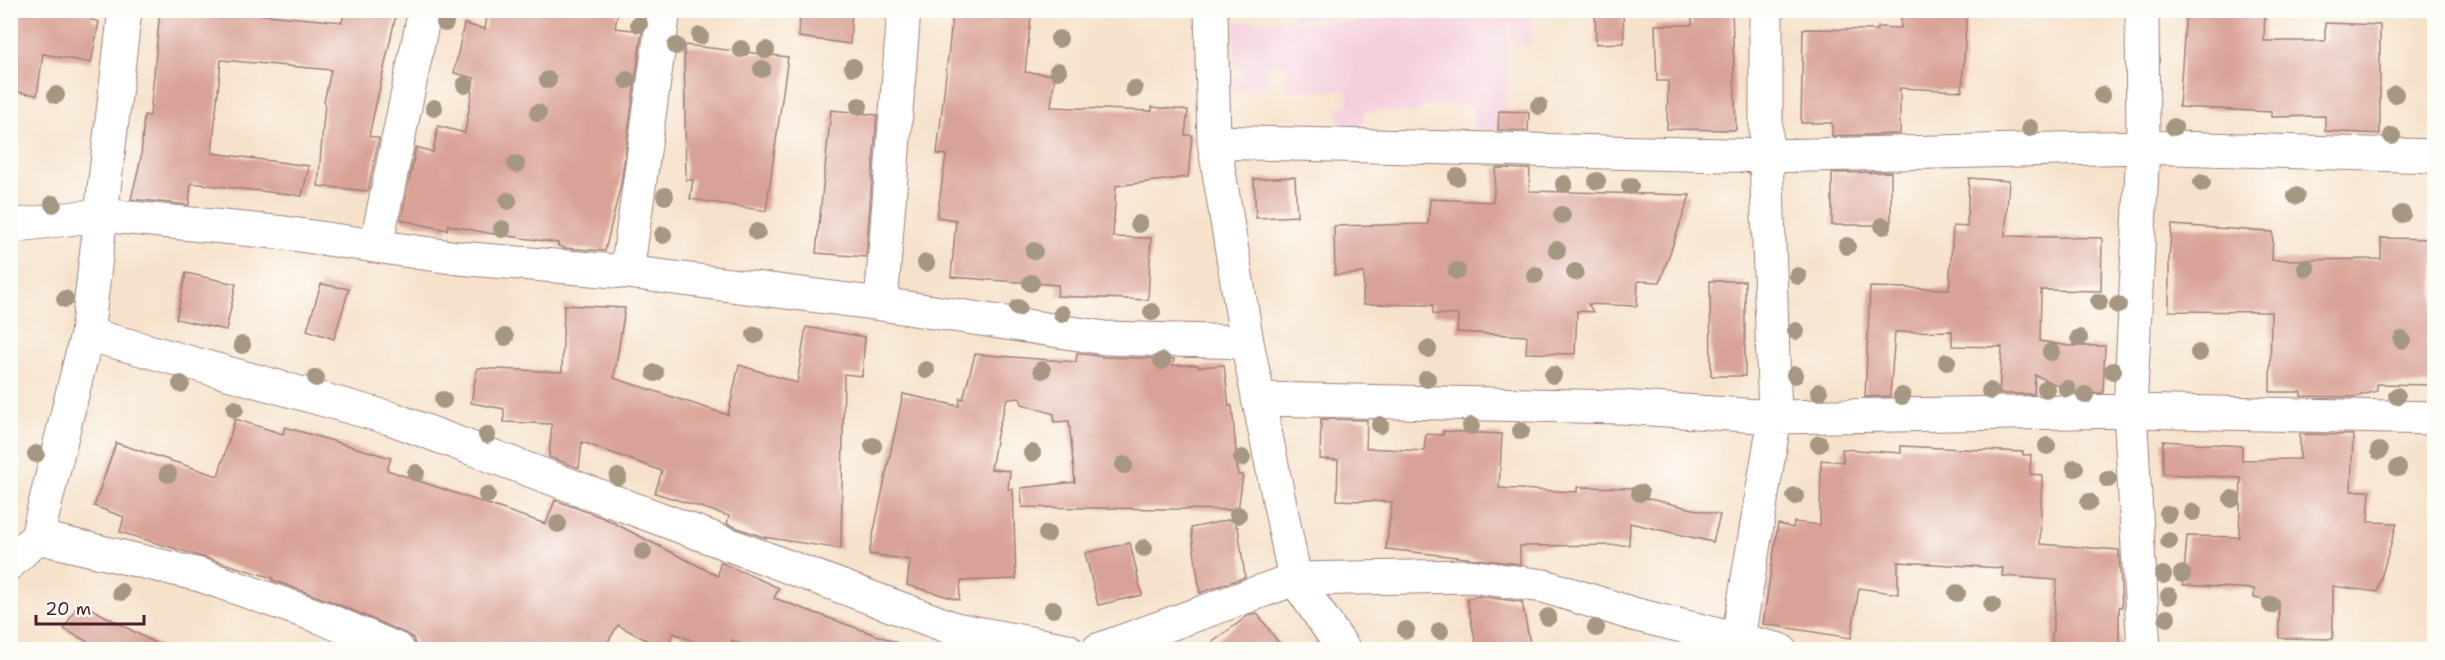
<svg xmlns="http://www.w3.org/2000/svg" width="2445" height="660" font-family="'Shantell Sans',sans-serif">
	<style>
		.built { fill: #f4cfdd }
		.building { fill: #d9a296 }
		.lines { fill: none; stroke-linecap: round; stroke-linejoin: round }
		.minor-casing { stroke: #a0807b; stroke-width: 35 }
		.minor { stroke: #fff; stroke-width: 33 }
		.tree { fill: #a59782 }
	</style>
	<rect width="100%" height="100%" fill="#fdfcf7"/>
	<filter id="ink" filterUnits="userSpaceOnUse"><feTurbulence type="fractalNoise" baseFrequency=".0167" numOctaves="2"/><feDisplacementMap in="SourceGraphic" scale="12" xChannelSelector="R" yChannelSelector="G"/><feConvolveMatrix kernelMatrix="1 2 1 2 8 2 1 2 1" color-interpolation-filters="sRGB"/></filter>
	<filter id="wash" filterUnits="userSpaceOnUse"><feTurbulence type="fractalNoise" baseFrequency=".008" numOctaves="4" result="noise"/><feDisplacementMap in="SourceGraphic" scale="24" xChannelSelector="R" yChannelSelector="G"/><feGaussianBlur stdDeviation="1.35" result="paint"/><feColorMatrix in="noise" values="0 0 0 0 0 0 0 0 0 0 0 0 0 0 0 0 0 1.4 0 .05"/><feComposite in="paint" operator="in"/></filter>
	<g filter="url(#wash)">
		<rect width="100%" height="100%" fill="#f6e2cb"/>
		<path class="built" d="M1273 11H1530L1529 47 1512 46V23H1508L1506 130 1473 129V106L1421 105 1420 112 1364 111V131L1339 130 1338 107 1348 106 1347 90 1289 91 1286 65 1265 66 1266 86H1247V93L1234 91V78L1244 79V68H1236L1234 22 1296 19 1297 23 1356 22 1355 19 1293 18V12Z"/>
		<g id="blocks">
			<path class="building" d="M10 10H94L92 20 99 22 91 63 43 54 37 95 10 91Z
				M160 10H212L342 22 345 10H397L369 136 379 138 368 191 318 186 325 103 324 102 331 70 221 60 212 153 309 166 302 196 191 183 189 205 131 199 141 158 144 115 150 116Z
				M488 10H618L615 28 642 31 621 184 605 251 564 248 558 246V243L487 233 448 225 447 230 401 220 416 147 433 152 438 126 465 133 474 78 454 73 464 24 485 29Z
				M800 10H852L850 44 799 37Z
				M1595 10H1623L1624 43 1596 44Z
				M1692 10H1732L1736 130 1667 129 1668 81H1657L1655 25H1692Z
				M1925 10H1967L1962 91 1900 88V134L1832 136V123H1801L1803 29 1878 30V27L1901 28V15H1925Z
				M2186 10H2265L2264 41H2325V23L2380 25V134L2325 131V116L2271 117V112L2179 107Z
				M953 12 1031 17 1025 72 1055 75 1051 107 1152 111V107L1188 110 1185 135H1192L1188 177 1116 186 1113 237 1151 238 1148 300 1057 296 1058 285 951 277 956 220 937 217 946 155 937 154Z
				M684 45 788 57 766 211 690 199 693 180H686Z
				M831 110 877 115 866 257 816 253Z
				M1499 111 1529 112 1528 131 1498 130Z
				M1496 168 1530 169 1529 191 1690 195 1660 282 1638 281 1637 306 1588 304 1593 312 1577 311 1575 354 1526 353 1527 336 1457 332 1458 315 1433 314V305L1363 304 1364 273 1335 275 1334 226 1428 224 1430 199 1493 202Z
				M1891 172V225H1832V173Z
				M1295 177 1297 216 1256 218 1254 179Z
				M1969 178 2009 181 2005 236 2102 238 2101 291 2041 290 2040 341 2069 346H2105L2103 393H2076L2035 375 2034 394H1999L2002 347 1952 346V331L1895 332 1890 396 1865 397 1870 287 1949 289 1953 226 1967 227Z
				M2172 225 2273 232 2272 260 2381 259V238L2434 239V385L2377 384V391L2354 397 2301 396V392H2270L2271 312 2169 311V256Z
				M186 273 236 284 226 330 176 319Z
				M1710 281H1745V376H1711Z
				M321 284 349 289 334 339 307 330Z
				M564 305 625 308 614 378 728 415 739 365 797 383 806 327 865 337 862 376 844 374 841 549 763 537 727 524 729 516 655 493 662 471 582 442 579 468 549 457 552 424 504 422V409L471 403 477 368 562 372Z
				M1077 353 1104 357 1174 359 1173 365H1198V367L1224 365 1229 406H1232L1238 475H1243L1238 510 1022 507 1021 488 1075 482 1069 421 1054 422V414L1022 404 1020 398 1007 399 998 430 991 469 1010 471 1008 489H1013L1016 579 961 581 959 600 907 585 910 560 869 554 903 394 959 406 960 398 963 399 975 354 1076 362Z
				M235 419 283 434 285 427 391 458 387 470 546 524 555 500 606 519 718 576 720 562 779 588 774 598 906 646 905 650H754L732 640 727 650H714L674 633 665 650 618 625 603 650H424L416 647 413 638 405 633 330 601 272 580 273 578 120 532 124 517 94 506 116 443 218 476Z
				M1321 419 1367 420 1366 448 1424 451 1426 434 1443 435V431L1502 434 1499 488 1577 492V487L1633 488 1632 495 1720 515 1713 542 1630 523 1629 545 1520 546V564L1386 549 1392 502 1337 500 1338 460 1320 459Z
				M2300 434 2353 435 2351 491H2370L2368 522 2397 523 2377 592 2333 586V639L2279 638V603L2254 598V589L2183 585 2187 536 2239 537 2241 478 2163 474V441L2242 446V460L2300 459Z
				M1901 446 2023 452V455H2031L2030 474 2042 475 2040 544 2119 550 2122 607H2119V650H2051L2057 580 2002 576 2003 568 1898 562V594L1859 588 1851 638 1763 624 1778 524 1793 528 1794 522 1820 525 1821 460 1843 462 1842 449 1901 453Z
				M1237 518 1236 527H1238L1245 577 1200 593 1191 528Z
				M1130 543 1142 595 1098 605 1085 553Z
				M1477 596 1522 602 1530 643 1502 650H1477L1467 599Z
				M79 602 168 650H102L64 629Z
				M1257 613 1284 650H1202L1249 615Z"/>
		</g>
	</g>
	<g filter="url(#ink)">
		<use href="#blocks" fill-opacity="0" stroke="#a0807b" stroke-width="1.5"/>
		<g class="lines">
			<defs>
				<path id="minor" d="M1211 10 1214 142 1247 342 1295 579 1344 650
					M2142 10 2143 147 2130 411 2144 650
					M1214 142 1766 156 2143 147 2434 156
					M10 226 100 215 285 233 458 258 627 272 881 304 1105 338 1247 342
					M376 246 425 10
					M627 272 664 10
					M881 304 904 10
					M87 334 393 419 955 629 1067 650
					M1258 399 1620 407 1775 417 2130 411 2434 418
					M37 537 200 575 323 618 398 650
					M10 563 37 537 87 334 125 10
					M1738 638 1775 417 1766 156V10
					M1098 650 1295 579 1470 576 1544 586 1633 614 1780 650"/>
			</defs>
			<use href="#minor" class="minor-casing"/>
			<use href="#minor" class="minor"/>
		</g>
		<g class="tree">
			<circle cx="445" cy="23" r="9"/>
			<circle cx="639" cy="24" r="9"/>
			<circle cx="700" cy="36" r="9"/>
			<circle cx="1059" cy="39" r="9"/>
			<circle cx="676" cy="46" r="9"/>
			<circle cx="741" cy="49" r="9"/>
			<circle cx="766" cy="50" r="9"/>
			<circle cx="853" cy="67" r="9"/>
			<circle cx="762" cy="69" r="9"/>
			<circle cx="1058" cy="71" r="9"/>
			<circle cx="548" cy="80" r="9"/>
			<circle cx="627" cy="80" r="9"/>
			<circle cx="465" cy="85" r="9"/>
			<circle cx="1134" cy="89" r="9"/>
			<circle cx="2395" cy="94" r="9"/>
			<circle cx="56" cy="95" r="9"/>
			<circle cx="2102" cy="95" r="9"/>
			<circle cx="859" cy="106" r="9"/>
			<circle cx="1539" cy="106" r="9"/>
			<circle cx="434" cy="108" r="9"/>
			<circle cx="538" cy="113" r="9"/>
			<circle cx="2174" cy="127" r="9"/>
			<circle cx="2030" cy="128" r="9"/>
			<circle cx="2392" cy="136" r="9"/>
			<circle cx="516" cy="164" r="9"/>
			<circle cx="1457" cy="177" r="9"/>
			<circle cx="1597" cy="181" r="9"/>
			<circle cx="2202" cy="183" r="9"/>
			<circle cx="1564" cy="184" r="9"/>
			<circle cx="1630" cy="186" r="9"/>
			<circle cx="665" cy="196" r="9"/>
			<circle cx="2296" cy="196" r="9"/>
			<circle cx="508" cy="201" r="9"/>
			<circle cx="53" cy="204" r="9"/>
			<circle cx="2402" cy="214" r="9"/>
			<circle cx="1562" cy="215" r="9"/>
			<circle cx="1139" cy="224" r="9"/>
			<circle cx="1883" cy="226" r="9"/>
			<circle cx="502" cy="229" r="9"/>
			<circle cx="757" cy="232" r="9"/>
			<circle cx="663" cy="235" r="9"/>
			<circle cx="1847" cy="246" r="9"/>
			<circle cx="1557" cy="250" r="9"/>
			<circle cx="1034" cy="251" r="9"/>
			<circle cx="926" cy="263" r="9"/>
			<circle cx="2306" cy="268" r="9"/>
			<circle cx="1457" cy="271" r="9"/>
			<circle cx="1575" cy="272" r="9"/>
			<circle cx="1535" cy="275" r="9"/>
			<circle cx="1798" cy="276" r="9"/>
			<circle cx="1031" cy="283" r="9"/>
			<circle cx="65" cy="299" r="9"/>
			<circle cx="2099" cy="302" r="9"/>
			<circle cx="2118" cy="305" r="9"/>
			<circle cx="1018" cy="308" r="9"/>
			<circle cx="1152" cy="312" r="9"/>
			<circle cx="1062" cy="314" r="9"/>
			<circle cx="1796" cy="331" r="9"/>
			<circle cx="755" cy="335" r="9"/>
			<circle cx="505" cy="337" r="9"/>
			<circle cx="2079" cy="338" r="9"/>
			<circle cx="2402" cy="340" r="9"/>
			<circle cx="242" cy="345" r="9"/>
			<circle cx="1428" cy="349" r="9"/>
			<circle cx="2051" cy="352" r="9"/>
			<circle cx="2199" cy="353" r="9"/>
			<circle cx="1162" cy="361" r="9"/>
			<circle cx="1947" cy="362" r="9"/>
			<circle cx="926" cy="370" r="9"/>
			<circle cx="1042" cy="370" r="9"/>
			<circle cx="2113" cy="371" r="9"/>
			<circle cx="655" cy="373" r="9"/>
			<circle cx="1553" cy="375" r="9"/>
			<circle cx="1795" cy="375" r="9"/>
			<circle cx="316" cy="378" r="9"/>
			<circle cx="1427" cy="379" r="9"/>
			<circle cx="181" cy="384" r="9"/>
			<circle cx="2046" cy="389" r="9"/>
			<circle cx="2067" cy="389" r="9"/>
			<circle cx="1990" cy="391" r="9"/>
			<circle cx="1819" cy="392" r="9"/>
			<circle cx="2085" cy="395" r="9"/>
			<circle cx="1902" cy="396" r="9"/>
			<circle cx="2397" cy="396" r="9"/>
			<circle cx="443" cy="400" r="9"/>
			<circle cx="235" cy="409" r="9"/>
			<circle cx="1380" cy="425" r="9"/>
			<circle cx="1471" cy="426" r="9"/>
			<circle cx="1521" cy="431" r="9"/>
			<circle cx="487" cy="435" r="9"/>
			<circle cx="1819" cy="444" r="9"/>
			<circle cx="873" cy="446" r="9"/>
			<circle cx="2047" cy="446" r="9"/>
			<circle cx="2379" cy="451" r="9"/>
			<circle cx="1032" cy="453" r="9"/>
			<circle cx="36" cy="454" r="9"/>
			<circle cx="1242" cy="458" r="9"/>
			<circle cx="1124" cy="465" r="9"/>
			<circle cx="2075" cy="468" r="9"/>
			<circle cx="2398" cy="468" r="9"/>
			<circle cx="416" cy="473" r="9"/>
			<circle cx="168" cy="474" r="9"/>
			<circle cx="618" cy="477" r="9"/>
			<circle cx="2108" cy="479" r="9"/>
			<circle cx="1640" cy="493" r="9"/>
			<circle cx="487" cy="495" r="9"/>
			<circle cx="1795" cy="496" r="9"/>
			<circle cx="2232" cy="499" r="9"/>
			<circle cx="2089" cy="502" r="9"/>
			<circle cx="2193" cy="512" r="9"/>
			<circle cx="2168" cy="514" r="9"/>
			<circle cx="1238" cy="515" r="9"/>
			<circle cx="558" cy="524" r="9"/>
			<circle cx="1047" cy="534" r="9"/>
			<circle cx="2169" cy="541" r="9"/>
			<circle cx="1144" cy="548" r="9"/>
			<circle cx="643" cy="552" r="9"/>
			<circle cx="2182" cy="574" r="9"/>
			<circle cx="2163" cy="575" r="9"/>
			<circle cx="121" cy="592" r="9"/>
			<circle cx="1957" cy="593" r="9"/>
			<circle cx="2169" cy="596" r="9"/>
			<circle cx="1992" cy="605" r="9"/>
			<circle cx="2271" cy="605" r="9"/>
			<circle cx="1053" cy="609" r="9"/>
			<circle cx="1548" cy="617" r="9"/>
			<circle cx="2167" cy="618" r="9"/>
			<circle cx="1596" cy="628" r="9"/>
			<circle cx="1406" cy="630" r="9"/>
			<circle cx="1440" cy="631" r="9"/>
		</g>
	</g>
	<rect width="2445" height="660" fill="none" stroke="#fdfcf7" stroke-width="36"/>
	<path d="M36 615v9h108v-9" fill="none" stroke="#4a1f2b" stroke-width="3"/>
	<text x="45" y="615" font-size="18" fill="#4a1f2b" stroke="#fdfcf7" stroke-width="4.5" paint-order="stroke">20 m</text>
</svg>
